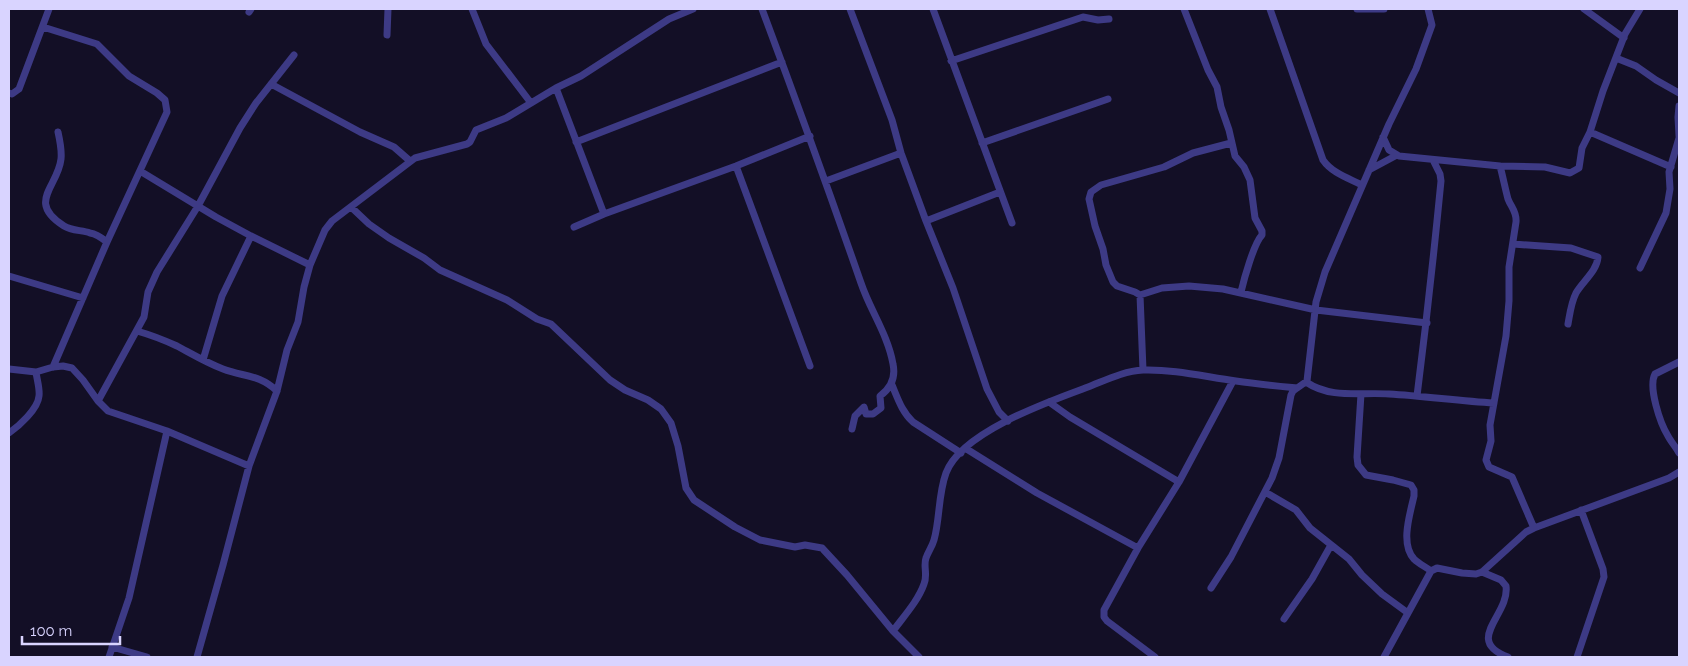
<svg xmlns="http://www.w3.org/2000/svg" width="1688" height="666" font-family="Raleway,sans-serif">
	<style>
		.lines { fill: none; stroke-linecap: round; stroke-linejoin: round }
		.minor { stroke: #3d3a85; stroke-width: 7 }
	</style>
	<rect width="100%" height="100%" fill="#130f26"/>
	<g class="lines">
		<path class="minor" d="M472 9 486 44 531 103
			M762 9C796 100 829 191 861 283 870 310 888 335 893 364 896 378 891 388 880 396L881 408 873 414H866L864 407 855 416 852 429
			M850 9 892 120 901 153 926 221 953 288 987 389 999 412 1008 421
			M933 9 1012 223
			M1184 9 1208 70 1217 87 1221 107 1229 130 1235 156 1244 167 1250 180 1255 218 1262 231V235C1254 243 1244 279 1241 292
			M1270 9 1323 160C1332 173 1348 178 1362 185
			M1357 9H1384
			M1584 9 1624 38
			M249 12 251 9
			M43 27 97 44 129 76 157 93 165 100 167 112 107 242 53 367
			M387 35 388 9
			M1616 58 1636 66 1656 80 1679 93
			M951 61 1083 17 1098 20 1109 19
			M271 84 360 132 394 147 410 161
			M556 88 604 214
			M9 93 12 94 19 89 49 9
			M1679 106 1678 117 1679 136
			M58 132C60 141 62 150 61 159 58 187 26 202 64 226 72 231 82 230 90 233 97 234 102 238 107 242
			M1590 132 1671 167
			M1383 137 1389 150 1399 156 1500 166 1545 167 1570 173 1579 168 1582 148 1590 132 1603 91 1625 34 1640 9
			M576 142 782 62
			M982 143 1108 99
			M1231 143 1193 153 1164 167 1101 185 1091 192 1089 199 1095 226 1103 249 1106 265 1113 282 1117 286 1135 292 1140 295 1162 288 1189 286 1223 289 1316 310 1427 323
			M736 166 810 366
			M1500 166C1503 177 1505 188 1508 199 1511 207 1517 212 1516 222L1509 267V301L1506 336 1490 425 1491 441 1486 460 1489 467 1512 477 1534 528
			M1369 170 1397 155
			M140 171 216 217 251 236 310 265
			M826 181 901 153
			M351 207 369 224 389 238 424 258 440 270 507 300 537 319 551 324 610 380 625 390 648 400 661 409 671 423 678 446 686 488 694 500 735 527 760 540 795 547 805 545 822 548 847 575 893 631 919 657
			M926 221 1000 192
			M574 227 604 214 736 166 810 136
			M1513 244 1571 248 1598 257C1597 271 1583 281 1576 293 1571 303 1570 313 1568 324
			M1640 268 1666 213 1670 189 1669 172 1679 138
			M9 276 83 298
			M1140 295 1143 370
			M137 331C151 335 164 340 177 346 192 354 207 363 223 369 244 377 259 374 277 391
			M203 360 222 296 251 236
			M1679 362 1655 374C1648 387 1660 423 1668 436 1671 442 1676 447 1679 453
			M9 369 36 372 53 367 63 366 72 368 83 380 98 401 108 411 167 431 249 466
			M1306 382C1331 399 1360 392 1389 394 1424 396 1459 401 1494 403
			M892 385C898 399 902 412 913 422L961 453
			M1361 394 1357 457 1358 465 1366 475 1393 480 1411 485 1414 490V496C1410 514 1400 544 1414 559 1419 564 1426 567 1431 571
			M1417 396C1426 325 1434 253 1441 181L1440 174 1433 160
			M98 401 144 317 148 292 157 272 198 206 240 128 256 103 294 55
			M1049 402 1070 417 1179 482
			M9 433C19 426 38 409 39 396 40 389 37 380 36 372
			M965 448 1037 493 1138 548
			M1265 492 1296 510 1310 528 1349 559 1362 575 1382 594 1408 613
			M1482 572 1501 580 1506 586C1510 615 1463 640 1508 657
			M1211 588 1231 557 1272 478 1279 458 1291 395 1293 391 1307 381 1316 302 1325 272 1389 124 1416 69 1432 25 1428 9
			M1284 619 1312 579 1331 545
			M893 631C904 616 918 601 924 584 928 575 923 566 926 558 928 552 932 547 934 540 940 519 938 495 946 473 961 432 1050 401 1088 387 1106 380 1124 371 1143 370 1174 369 1206 377 1236 381 1256 384 1277 386 1297 388
			M112 647 147 657
			M109 657 129 598 167 431
			M197 657 223 565 249 466 277 391 287 350 298 322 304 287 310 265 325 230 332 221 415 158 467 144 470 142 476 130 506 118 556 88 581 76 669 19 693 9
			M1155 657 1107 621 1104 617V610L1138 548 1179 482 1233 381
			M1384 657 1431 571 1437 568 1462 573 1476 574 1482 572 1526 532 1534 528 1669 478 1679 472
			M1577 657 1604 577 1603 569 1581 510"/>
	</g>
	<rect width="1688" height="666" fill="none" stroke="#d9d4ff" stroke-width="20"/>
	<path d="M22 636v8h98v-8" fill="none" stroke="#d9d4ff" stroke-width="2.5"/>
	<text x="30" y="636" font-size="15" fill="#d9d4ff" stroke="#130f26" stroke-width="4" paint-order="stroke">100 m</text>
</svg>
